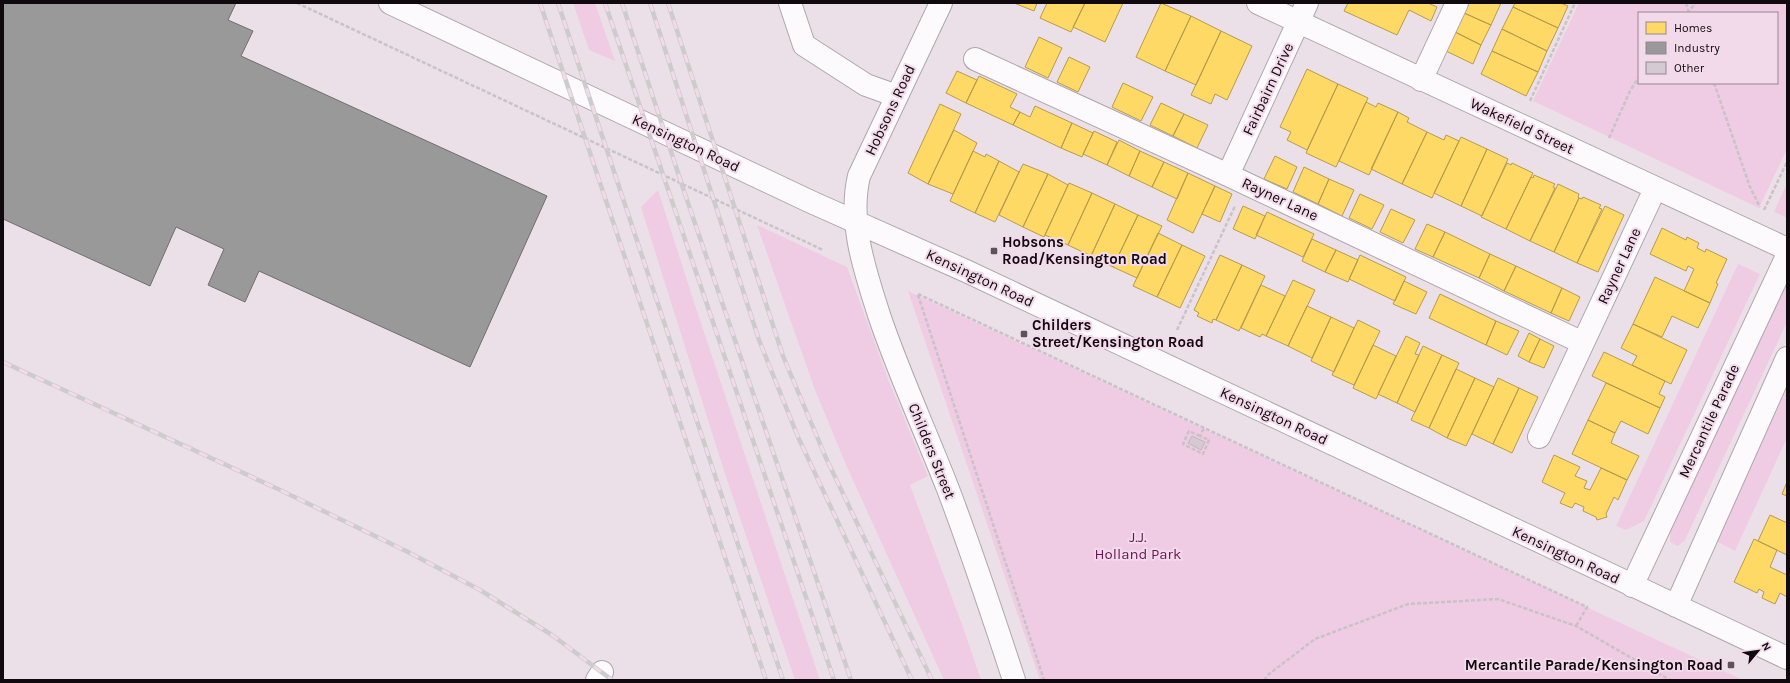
<svg xmlns="http://www.w3.org/2000/svg" width="1790" height="683" font-family="Karla,sans-serif">
	<style>
		.green { fill: #efcce4; fill-rule: evenodd }
		.homes { fill: #ffd966; stroke: #b79b4c }
		.industry { fill: #999; stroke: #706e6f }
		.building { fill: #d4cad1; stroke: #c1b7bd }
		.lines { fill: none; stroke-linecap: round; stroke-linejoin: round }
		.minor-casing { stroke: #afa6ac; stroke-width: 24 }
		.path { stroke: #c8c3c6; stroke-width: 2.5; stroke-dasharray: 4 2; stroke-linecap: butt }
		.minor { stroke: #fcfafc; stroke-width: 22 }
		.rail-casing { stroke: #cecbcd; stroke-width: 4.5 }
		.rail { stroke: #f2daea; stroke-width: 3; stroke-dasharray: 9; stroke-linecap: butt }
		.poi-dot { fill: #5d545a; stroke: #f2daea; stroke-width: 1.5 }
		.labels { text-anchor: middle; stroke-width: 4; stroke-linejoin: round; paint-order: stroke }
		.street-label { font-size: 15px; fill: #10090e; stroke: #f2daea }
		.poi-label { font-size: 15px; font-weight: bold; fill: #10090e; stroke: #f2daea; text-anchor: start }
		.park-label { font-size: 15px; fill: #6a1559; stroke: #f2daea }
	</style>
	<rect width="100%" height="100%" fill="#ece0e8"/>
	<path class="green" d="M573 3H595L615 61 589 50Z
		M1579 3H1787V149L1759 208 1533 101ZM1639 13H1777V83H1639Z
		M1787 183V218L1774 212Z
		M658 190 693 299 820 680H795L726 477 641 207Z
		M757 225 847 267 888 379 928 476 910 485 963 627 981 680H944L847 467 815 390Z
		M1738 264 1760 274 1644 521 1626 530 1616 526Z
		M1785 285 1787 286V322L1685 540 1678 546 1670 542V531Z
		M908 291 1743 680H1040Z
		M1787 389V438L1735 551 1716 541Z"/>
	<path class="homes" d="M1014 3H1037L1034 11Z
		M1047 3H1085L1071 32 1040 18Z
		M1085 3H1123L1105 42 1073 27Z
		M1161 3 1191 16 1165 71 1136 57Z
		M1348 3H1428L1437 7 1431 21 1409 10 1397 35 1344 11Z
		M1469 3H1501L1491 25 1464 13Z
		M1515 3H1561L1568 6 1558 28 1513 7Z
		M1513 7 1558 28 1547 51 1502 29Z
		M1464 13 1491 25 1481 45 1455 32Z
		M1191 16 1221 31 1196 85 1165 71Z
		M1502 29 1547 51 1538 72 1492 51Z
		M1221 31 1252 46 1227 100 1215 94 1211 104 1191 95Z
		M1455 32 1481 45 1473 64 1446 51Z
		M1039 37 1062 48 1048 78 1025 67Z
		M1492 51 1538 72 1526 96 1481 74Z
		M1069 57 1090 67 1078 92 1057 82Z
		M1307 69 1338 84 1307 150 1287 140 1291 132 1280 127Z
		M957 71 977 80 966 103 946 93Z
		M979 76 1017 94 1010 107 1020 112 1013 125 966 103Z
		M1123 83 1153 97 1141 121 1112 107Z
		M1338 84 1368 98 1336 167 1306 153Z
		M1366 102 1376 107 1378 103 1398 112 1369 175 1339 161Z
		M1161 103 1184 114 1173 136 1150 125Z
		M940 104 961 114 928 184 908 173Z
		M1035 106 1072 123 1061 148 1013 125 1020 112 1030 117Z
		M1398 112 1409 118 1407 122 1427 132 1402 184 1371 169Z
		M1184 114 1208 125 1197 148 1173 136Z
		M1072 123 1093 133 1082 157 1061 148Z
		M954 130 977 143 953 194 928 184Z
		M1094 131 1117 142 1107 165 1083 154Z
		M1427 132 1444 140 1446 135 1459 141 1432 198 1402 184Z
		M1461 137 1487 149 1461 206 1434 193Z
		M1119 140 1140 151 1129 176 1107 165Z
		M1487 149 1508 159 1482 216 1461 206Z
		M973 151 985 157 986 154 999 161 975 213 950 201Z
		M1140 151 1164 162 1152 187 1129 176Z
		M1275 156 1297 167 1287 189 1264 179Z
		M999 161 1019 172 995 222 975 213Z
		M1164 162 1188 173 1177 199 1152 187Z
		M1507 163 1511 165 1512 163 1533 173 1506 229 1481 217Z
		M1023 164 1048 174 1023 227 999 215Z
		M1304 167 1329 179 1318 204 1293 192Z
		M1188 173 1215 186 1193 233 1167 220Z
		M1048 174 1068 185 1044 237 1023 227Z
		M1534 175 1555 184 1553 187 1555 188 1530 241 1506 229 1531 177 1533 178Z
		M1329 179 1354 190 1342 216 1318 204Z
		M1069 183 1092 193 1068 245 1045 235Z
		M1558 184 1579 194 1578 197 1579 198 1554 252 1530 241Z
		M1215 186 1232 194 1220 222 1202 214Z
		M1092 193 1115 204 1091 256 1068 245Z
		M1360 194 1384 205 1372 229 1349 218Z
		M1583 197 1601 205 1599 208 1602 209 1577 263 1554 252 1579 198 1582 199Z
		M1115 204 1138 215 1113 267 1091 256Z
		M1243 206 1265 216 1255 239 1233 229Z
		M1605 206 1624 215 1598 272 1577 263Z
		M1391 209 1415 220 1403 243 1380 232Z
		M1267 212 1314 234 1303 257 1256 235Z
		M1138 215 1162 226 1137 278 1113 267Z
		M1427 224 1445 232 1433 257 1415 249Z
		M1662 228 1686 240 1687 237 1699 243 1697 248 1705 252 1706 249 1727 259 1716 283 1718 284 1710 303 1684 291 1694 269 1688 266 1686 271 1650 254Z
		M1445 232 1490 254 1479 278 1433 257Z
		M1158 233 1182 245 1157 297 1133 286Z
		M1312 239 1336 250 1325 272 1302 261Z
		M1182 245 1205 256 1180 308 1157 297Z
		M1336 250 1358 260 1348 282 1325 272Z
		M1490 254 1516 266 1504 291 1479 278Z
		M1220 255 1242 265 1216 320 1213 319 1212 323 1197 316 1199 313 1194 310Z
		M1360 255 1406 277 1395 301 1349 279Z
		M1242 265 1265 276 1239 331 1216 320Z
		M1516 266 1562 288 1551 313 1504 291Z
		M1655 277 1710 303 1698 328 1672 316 1662 337 1633 324Z
		M1293 280 1315 290 1288 346 1266 336Z
		M1404 281 1427 292 1416 314 1393 304Z
		M1261 285 1285 296 1266 336 1262 334 1260 337 1241 328Z
		M1562 288 1580 297 1569 321 1551 313Z
		M1440 294 1496 321 1486 345 1429 318Z
		M1307 306 1331 317 1312 358 1288 346Z
		M1331 317 1354 328 1334 372 1311 361Z
		M1358 320 1380 331 1354 385 1332 375Z
		M1496 321 1519 331 1507 355 1486 345Z
		M1633 324 1687 350 1671 384 1632 365 1637 356 1621 348Z
		M1529 333 1540 339 1529 362 1518 356Z
		M1406 336 1420 343 1415 354 1419 355 1397 403 1378 394Z
		M1540 339 1554 346 1544 368 1529 362Z
		M1373 345 1396 356 1376 399 1353 388Z
		M1423 346 1442 355 1415 412 1397 403Z
		M1604 352 1665 381 1659 394 1665 397 1660 408 1592 376Z
		M1442 355 1459 363 1429 428 1411 420Z
		M1456 369 1475 378 1447 438 1429 428Z
		M1475 378 1494 387 1466 446 1447 438Z
		M1498 378 1519 388 1493 444 1472 434Z
		M1606 383 1660 408 1648 434 1621 421 1615 433 1588 420Z
		M1519 388 1538 397 1512 453 1493 444Z
		M1588 420 1615 433 1611 443 1639 456 1627 480 1572 454Z
		M1554 455 1580 467 1575 476 1587 481 1584 488 1590 490 1601 468 1627 480 1618 500 1614 497 1606 514 1607 517 1597 520 1596 517 1583 511 1584 507 1575 503 1572 508 1560 503 1565 493 1542 482Z
		M1787 482V496L1782 494Z
		M1770 515 1787 523V555L1758 541Z
		M1754 539 1777 550 1770 567 1787 575V597L1780 593 1775 604 1762 598 1764 592 1759 589 1757 593 1734 582Z"/>
	<path class="industry" d="M3 3H236L228 20 253 31 241 56 547 196 470 367 259 271 245 302 208 285 224 249 176 227 150 286 3 219Z"/>
	<path class="building" d="M1192 436 1205 442 1201 450 1188 443Z"/>
	<g class="lines">
		<defs>
			<path id="minor" d="M390 3 809 201 966 271 1787 658
				M790 3 804 45 866 85 897 96
				M941 3 859 176C848 222 865 271 879 315 899 374 925 430 948 489 972 552 993 616 1014 680
				M1258 3 1787 249
				M975 59 1228 175 1583 343
				M1421 80 1457 3
				M1228 175 1307 3
				M1539 437 1655 189
				M1632 586 1787 256
				M1676 606 1787 358
				M597 680 602 672"/>
		</defs>
		<use href="#minor" class="minor-casing"/>
		<path class="path" d="M297 3 823 250
			M1686 3 1689 13
			M1687 13 1696 3
			M1714 83 1750 187 1760 207
			M1530 101 1575 3
			M1609 138 1630 91 1639 77
			M1764 210 1787 162
			M918 294 1587 607 1576 626
			M918 295 1044 680
			M1177 330 1235 206
			M1200 436 1189 431 1183 444 1203 454 1209 440 1200 436 1204 428
			M1264 680 1269 674 1315 639 1408 604 1498 599 1576 626 1670 680"/>
		<use href="#minor" class="minor"/>
		<defs>
			<path id="rail" d="M540 3 766 680
				M558 3 783 680
				M605 3 834 680
				M622 3 685 194 851 680
				M650 3 759 340 798 437 912 680
				M668 3 783 356 826 458 932 680
				M3 362 278 489 408 552 480 590 552 635 612 680"/>
		</defs>
		<use href="#rail" class="rail-casing"/>
		<use href="#rail" class="rail"/>
	</g>
	<g class="poi-dot">
		<rect x="990" y="247" width="8" height="8" rx="2"/>
		<rect x="1020" y="330" width="8" height="8" rx="2"/>
		<rect x="1727" y="661" width="8" height="8" rx="2"/>
	</g>
	<g class="labels">
		<g class="street-label">
			<text transform="translate(1268 89) rotate(-65)" y="5">Fairbairn Drive</text>
			<text transform="translate(890 110) rotate(-65)" y="5">Hobsons Road</text>
			<text transform="translate(1522 126) rotate(25)" y="5">Wakefield Street</text>
			<text transform="translate(686 143) rotate(25)" y="5">Kensington Road</text>
			<text transform="translate(1280 199) rotate(25)" y="5">Rayner Lane</text>
			<text transform="translate(1619 266) rotate(-65)" y="5">Rayner Lane</text>
			<text transform="translate(980 278) rotate(25)" y="5">Kensington Road</text>
			<text transform="translate(1274 416) rotate(25)" y="5">Kensington Road</text>
			<text transform="translate(1709 421) rotate(-65)" y="5">Mercantile Parade</text>
			<text transform="translate(932 451) rotate(68)" y="5">Childers Street</text>
			<text transform="translate(1566 555) rotate(25)" y="5">Kensington Road</text>
		</g>
		<g class="poi-label">
			<text x="1002" y="247">Hobsons<tspan x="1002" dy="17">Road/Kensington Road</tspan></text>
			<text x="1032" y="330">Childers<tspan x="1032" dy="17">Street/Kensington Road</tspan></text>
			<text x="1723" y="670" text-anchor="end">Mercantile Parade/Kensington Road</text>
		</g>
		<g class="park-label">
			<text x="1138" y="542">J.J.<tspan x="1138" dy="17">Holland Park</tspan></text>
		</g>
	</g>
	<rect width="1790" height="683" fill="none" stroke="#10090e" stroke-width="8"/>
	<rect x="1638" y="12" width="140" height="72" fill="#f2daea" stroke="#988692"/>
	<rect x="1646" y="22" width="20" height="12" fill="#ffd966" stroke="#988692"/>
	<text x="1674" y="32" font-size="12" fill="#10090e">Homes</text>
	<rect x="1646" y="42" width="20" height="12" fill="#999999" stroke="#988692"/>
	<text x="1674" y="52" font-size="12" fill="#10090e">Industry</text>
	<rect x="1646" y="62" width="20" height="12" fill="#d4cad1" stroke="#988692"/>
	<text x="1674" y="72" font-size="12" fill="#10090e">Other</text>
	<g transform="translate(1758 651) rotate(61)" stroke="#f2daea" stroke-width="3" paint-order="stroke">
	<path d="M0-3L7 15L0 10L-7 15Z" fill="#10090e"/>
	<text y="-6" font-size="11" font-weight="bold" text-anchor="middle" fill="#10090e">N</text>
	</g>
</svg>
